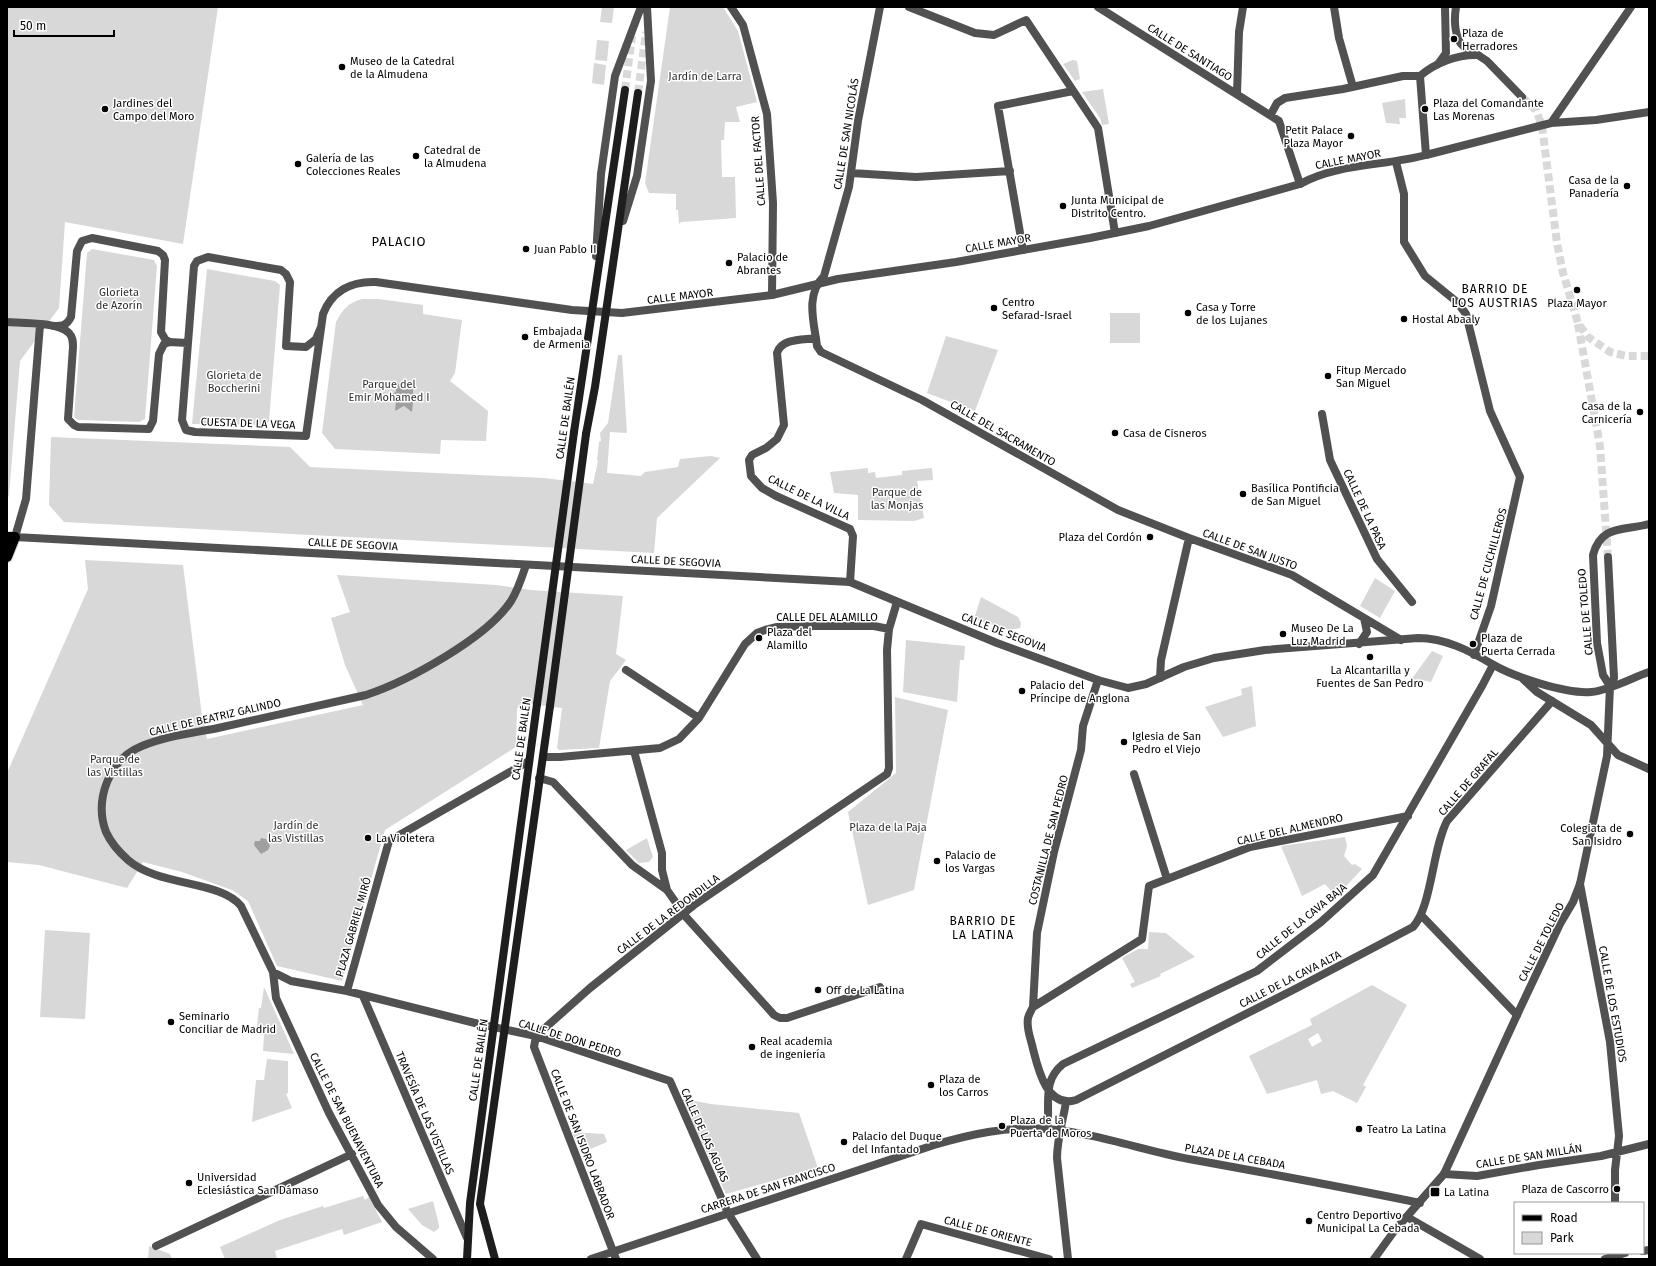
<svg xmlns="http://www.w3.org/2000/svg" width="1656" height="1266" font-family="'Fira Sans',sans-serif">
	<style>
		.green { fill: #d8d8d8; fill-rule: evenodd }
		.water { fill: #9f9f9f }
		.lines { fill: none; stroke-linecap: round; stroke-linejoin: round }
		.tertiary-tunnel { stroke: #d9d9d9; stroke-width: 8; stroke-dasharray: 8 4; stroke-linecap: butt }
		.secondary-tunnel { stroke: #d9d9d9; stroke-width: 8; stroke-dasharray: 8 4; stroke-linecap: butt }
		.primary-casing { stroke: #dbdbdb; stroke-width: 12 }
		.minor { stroke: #515151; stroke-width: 8 }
		.tertiary { stroke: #515151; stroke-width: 8 }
		.secondary { stroke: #1e1e1e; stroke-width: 8 }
		.primary { stroke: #000; stroke-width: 10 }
		.secondary-bridge { stroke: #1e1e1e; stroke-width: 8 }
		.poi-dot { fill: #000; stroke: #fff; stroke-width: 1.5 }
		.labels { text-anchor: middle; stroke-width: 3; stroke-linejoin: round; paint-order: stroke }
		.poi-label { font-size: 11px; fill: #000; stroke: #fff; text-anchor: start }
		.street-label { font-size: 11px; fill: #000; stroke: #fff }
		.park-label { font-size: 11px; fill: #2f2f2f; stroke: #fff }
		.neighbourhood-label { font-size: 12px; letter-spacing: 1px; fill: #000; stroke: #fff }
		.quarter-label { font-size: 13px; letter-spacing: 1px; fill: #000; stroke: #fff }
	</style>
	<rect width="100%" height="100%" fill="#fff"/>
	<path class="green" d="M7 7H218L183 244 65 222 59 308 20 361 9 495 7 500Z
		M602 7H614L612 23 600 22Z
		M670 7H723L738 31 757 102 736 107 740 122H725L724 140H721L722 177H735L736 218 681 222 679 224 678 210H676V194L649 193 645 183Z
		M597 40 609 41 607 61 595 60Z
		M1073 60 1077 61 1080 79 1075 81 1063 64Z
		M594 63 606 65 604 85 592 83Z
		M1103 89 1109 124 1102 125 1100 118 1082 92Z
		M1405 99 1406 118H1399L1400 124 1386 123 1382 103Z
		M92 249 154 260 157 266 145 419 139 422 78 420 74 417 87 253Z
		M207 269 275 281 280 285 269 421 266 425 192 424Z
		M362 299H378L423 305V314L462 320 455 373 450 381 488 411 486 441 441 440 440 454 335 449 322 433 336 322C343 309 348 303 362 299Z
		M1110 313H1140V343H1110Z
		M946 336 998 350 975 411 927 393Z
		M618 355H622L627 433 610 432 607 473 641 476 645 472 678 467 680 459 711 456 720 458 657 518 654 553 64 522 49 505 51 437 290 447 310 467 544 478 593 484 598 461 597 460 599 442 601 441 600 433 608 423Z
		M868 468V473L875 472 876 478 902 475V471L932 468 933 480 917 481 924 518 914 521 858 520V495L834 493 830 472Z
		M85 560 183 565 202 716 207 739 363 705 345 665 331 618 350 612 337 575 496 585 531 590 623 596 616 654 626 660 610 681 599 748 559 750 557 748 562 708 523 703 517 708 516 747 385 830 342 981 277 966 248 901 232 890 182 872 143 862 127 888 39 865 7 862V773L88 589Z
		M1375 578 1395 591 1380 618 1360 606Z
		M981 597 1018 617 1021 623 1020 628 1009 630 974 619Z
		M906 640 965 646 964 660H960L957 702 903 692Z
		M1432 651 1443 656 1431 682 1417 679 1415 685 1408 684Z
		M1252 686 1256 726 1223 737 1205 707 1242 695 1241 689Z
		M895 697 948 710 914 890 868 905 848 812 896 773Z
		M1345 837 1347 846 1344 856 1352 865 1355 864 1362 869 1336 897 1325 884 1302 896 1281 846Z
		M647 838 653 857 649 862 639 863 626 850Z
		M45 930 90 933 85 1019 40 1017Z
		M1149 932 1166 933 1195 957 1160 974 1161 976 1132 988 1130 984 1135 982 1122 958 1138 949H1148Z
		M1372 985 1407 1005 1363 1085 1366 1087 1357 1103 1333 1091 1321 1094 1317 1080 1267 1094 1249 1056 1312 1025 1310 1019ZM1318 1033 1322 1041 1312 1047 1308 1039Z
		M264 987 294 1054 263 1051 264 1035 256 1034 259 1008H261Z
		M267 1059 288 1061V1093L286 1094 292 1108 252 1122 256 1080H264Z
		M684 1099 711 1104 799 1113 818 1168 726 1194 682 1100Z
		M572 1132 604 1134 607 1142 581 1153Z
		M363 1196 365 1200 369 1197 382 1222 344 1235 342 1229 275 1251 277 1259H225L220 1247 280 1220 323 1206 324 1208Z
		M433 1201 439 1225V1228L434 1232 422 1225 408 1209Z
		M149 1246 170 1254 172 1259H148Z"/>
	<path class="water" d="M396 382 404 387 413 382V393L422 398 413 402 412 412 404 406 395 411 396 401 387 396 396 392Z
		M261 838 266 839 270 846 268 850 261 854 254 845 255 841H260Z"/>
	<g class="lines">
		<path class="tertiary-tunnel" d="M1522 97 1536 110 1542 126 1557 243 1563 273 1578 323 1588 337 1610 352 1626 356H1649
			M1578 324 1600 446 1608 557"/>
		<path class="secondary-tunnel" d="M625 90 632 36
			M638 93 646 32"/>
		<defs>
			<path id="primary" d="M7 537H15L7 557"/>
		</defs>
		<use href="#primary" class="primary-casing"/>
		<path class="minor" d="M731 7 743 25 767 114 773 203 772 295
			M880 7 858 121 849 187 824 276C805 295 814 322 817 346L821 352 922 400 1118 510 1189 538 1292 575 1401 640
			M909 7 975 33 994 35 1026 20 1098 128 1115 233
			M1098 7 1279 121 1300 184
			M1334 7 1339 38 1353 87
			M1456 7C1454 19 1454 39 1464 47 1468 51 1474 53 1478 55
			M1438 64 1446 53 1445 7
			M1237 94 1239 32 1243 7
			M1271 114 1277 103 1285 98 1343 89 1403 76H1420
			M1551 123 1631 7
			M1426 155 1551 123 1596 120 1649 112
			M1396 162 1404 194V242L1425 276 1457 302 1466 314 1490 411 1520 477 1491 606 1474 655
			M851 173 916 177 1010 171
			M623 221 637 176 651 81 647 7
			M1023 250 998 106 1073 91
			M596 256 601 174 615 76 641 7
			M54 326C63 326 67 325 71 317L77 251 82 241 92 238 158 251 163 255 165 260 161 332 165 339 169 342
			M816 338C803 340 781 338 777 353L784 425 777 439 766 448 752 455 749 460 751 476 762 488 776 496 850 529 853 536 850 582
			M1322 414 1330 460 1377 559 1412 602
			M1359 644 1367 632 1364 618
			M626 670 699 718
			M1160 678 1161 660 1189 538
			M1610 686 1603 675 1597 643 1593 555C1601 524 1625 531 1649 524
			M634 751 662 853V870L667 890
			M543 757H560L660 748 679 739 699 718 745 644 757 633 765 630 777 627 815 626H874L889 629
			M1134 774 1167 879
			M539 778 553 782 632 865 667 890 686 917 774 1015 780 1018H787L880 987
			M1408 816 1250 847 1149 886 1142 939 1033 1007C1031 1011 1029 1014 1028 1018 1026 1029 1031 1039 1033 1049 1038 1069 1047 1109 1076 1100L1295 989 1413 927C1432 906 1432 850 1447 821L1552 701
			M1580 884 1610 1042 1619 1136 1615 1170V1203
			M1421 915 1517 1015
			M273 972 291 981 347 991 479 1024 536 1036 670 1081 728 1213 757 1259
			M347 991 389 841 529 761
			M363 996 467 1238
			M1033 1007 1037 933 1054 852 1081 750 1083 726 1098 680
			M536 1036 590 988 694 905 887 774 889 768 887 650 889 629 897 602
			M536 1036 534 1047 616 1259
			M1066 1102C1063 1121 1057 1139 1057 1158L1068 1259
			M1047 1129C1051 1104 1041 1082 1063 1064L1257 971 1321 922 1373 875 1482 686 1493 665
			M1444 1174 1477 1176 1539 1165 1601 1156 1649 1144
			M1407 1217 1480 1259
			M156 1246 352 1154
			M1643 1251 1649 1250
			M433 1259 396 1227 378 1205 329 1113 276 998 273 972 241 906C220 880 159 887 128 860 119 852 111 843 106 832 94 800 109 759 142 746 166 736 193 733 218 728 268 717 317 706 366 695 408 681 487 638 511 601 518 590 522 577 526 565
			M906 1259 921 1224 1049 1259
			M1605 1259 1625 1253"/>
		<path class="tertiary" d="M7 322C21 323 59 322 69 333 73 337 73 342 73 347L68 419 74 425 78 427 149 429 153 421 159 354 164 344 169 342 188 343
			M40 325 26 499 15 537 850 582 997 643 1098 680 1128 688 1146 684 1184 667 1214 658 1265 650 1418 638C1445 638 1470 651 1492 664 1514 677 1566 694 1591 692 1611 690 1631 678 1649 672
			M321 327 316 339 306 347 286 346 290 282 286 274 281 270 208 257 197 261 194 266 182 420 186 430 195 432 306 436 323 314C332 291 351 281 376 282L572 310 622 313 772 295 838 279 956 262 1090 238 1149 226 1300 184C1338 163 1385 166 1426 155L1420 76C1435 63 1458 54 1478 55L1487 61 1522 97
			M1523 679 1537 692 1591 725 1618 755 1649 769
			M591 1259 934 1145C971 1134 1008 1126 1047 1129 1095 1133 1142 1150 1189 1159 1266 1173 1343 1187 1420 1203
			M1374 1259 1395 1230 1444 1174 1517 1015 1560 924 1573 902 1580 884 1607 756 1610 686 1614 678 1608 557"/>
		<path class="secondary" d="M574 432C590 318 607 204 625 90
			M586 434 595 387 638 93
			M467 1259 470 1203 537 704
			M495 1259 480 1204 550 706"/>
		<use href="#primary" class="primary"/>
		<path class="secondary-bridge" d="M537 704 574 432
			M550 706 586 434"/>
	</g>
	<g class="poi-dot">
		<circle cx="1454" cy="39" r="4"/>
		<circle cx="342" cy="67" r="4"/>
		<circle cx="105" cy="109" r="4"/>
		<circle cx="1425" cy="109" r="4"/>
		<circle cx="1351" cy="136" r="4"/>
		<circle cx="416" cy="156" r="4"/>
		<circle cx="298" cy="164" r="4"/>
		<circle cx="1627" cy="186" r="4"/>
		<circle cx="1063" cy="206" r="4"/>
		<circle cx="526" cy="249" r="4"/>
		<circle cx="729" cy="263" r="4"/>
		<circle cx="1577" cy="290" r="4"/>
		<circle cx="994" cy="308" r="4"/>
		<circle cx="1188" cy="313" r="4"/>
		<circle cx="1404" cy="319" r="4"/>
		<circle cx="525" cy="337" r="4"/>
		<circle cx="1328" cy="376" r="4"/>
		<circle cx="1640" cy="412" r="4"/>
		<circle cx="1115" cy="433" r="4"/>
		<circle cx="1243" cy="494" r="4"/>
		<circle cx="1150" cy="537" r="4"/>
		<circle cx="1283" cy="634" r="4"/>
		<circle cx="759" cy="638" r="4"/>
		<circle cx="1473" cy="644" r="4"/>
		<circle cx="1370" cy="657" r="4"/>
		<circle cx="1022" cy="691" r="4"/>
		<circle cx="1124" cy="742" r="4"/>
		<circle cx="1630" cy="834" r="4"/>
		<circle cx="368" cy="838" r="4"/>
		<circle cx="937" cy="861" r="4"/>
		<circle cx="818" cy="990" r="4"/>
		<circle cx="171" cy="1022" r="4"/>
		<circle cx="752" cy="1047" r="4"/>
		<circle cx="931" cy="1085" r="4"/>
		<circle cx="1002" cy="1126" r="4"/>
		<circle cx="1359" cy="1129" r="4"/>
		<circle cx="844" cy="1142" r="4"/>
		<circle cx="189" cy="1183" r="4"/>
		<circle cx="1617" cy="1189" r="4"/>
		<rect x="1430" y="1187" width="10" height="10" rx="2"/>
		<circle cx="1309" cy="1221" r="4"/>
	</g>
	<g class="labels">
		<g class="poi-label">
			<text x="1462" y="37">Plaza de<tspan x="1462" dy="13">Herradores</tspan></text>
			<text x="350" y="65">Museo de la Catedral<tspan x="350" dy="13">de la Almudena</tspan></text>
			<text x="113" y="107">Jardines del<tspan x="113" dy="13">Campo del Moro</tspan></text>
			<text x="1433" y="107">Plaza del Comandante<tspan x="1433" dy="13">Las Morenas</tspan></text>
			<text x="1343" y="134" text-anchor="end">Petit Palace<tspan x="1343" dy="13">Plaza Mayor</tspan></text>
			<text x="424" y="154">Catedral de<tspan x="424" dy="13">la Almudena</tspan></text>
			<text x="306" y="162">Galería de las<tspan x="306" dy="13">Colecciones Reales</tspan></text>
			<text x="1619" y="184" text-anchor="end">Casa de la<tspan x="1619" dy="13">Panadería</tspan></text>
			<text x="1071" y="204">Junta Municipal de<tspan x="1071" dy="13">Distrito Centro.</tspan></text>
			<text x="534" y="253">Juan Pablo II</text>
			<text x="737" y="261">Palacio de<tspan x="737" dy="13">Abrantes</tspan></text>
			<text x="1002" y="306">Centro<tspan x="1002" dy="13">Sefarad-Israel</tspan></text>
			<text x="1577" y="307" text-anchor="middle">Plaza Mayor</text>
			<text x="1196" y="311">Casa y Torre<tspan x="1196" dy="13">de los Lujanes</tspan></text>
			<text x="1412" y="323">Hostal Abaaly</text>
			<text x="533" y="335">Embajada<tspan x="533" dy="13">de Armenia</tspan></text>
			<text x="1336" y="374">Fitup Mercado<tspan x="1336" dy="13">San Miguel</tspan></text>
			<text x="1632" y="410" text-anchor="end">Casa de la<tspan x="1632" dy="13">Carnicería</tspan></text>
			<text x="1123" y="437">Casa de Cisneros</text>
			<text x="1251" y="492">Basílica Pontificia<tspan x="1251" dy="13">de San Miguel</tspan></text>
			<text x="1142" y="541" text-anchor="end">Plaza del Cordón</text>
			<text x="1291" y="632">Museo De La<tspan x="1291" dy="13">Luz Madrid</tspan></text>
			<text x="767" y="636">Plaza del<tspan x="767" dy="13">Alamillo</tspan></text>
			<text x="1481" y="642">Plaza de<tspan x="1481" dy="13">Puerta Cerrada</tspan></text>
			<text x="1370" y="674" text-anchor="middle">La Alcantarilla y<tspan x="1370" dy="13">Fuentes de San Pedro</tspan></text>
			<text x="1030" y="689">Palacio del<tspan x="1030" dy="13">Príncipe de Anglona</tspan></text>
			<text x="1132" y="740">Iglesia de San<tspan x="1132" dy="13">Pedro el Viejo</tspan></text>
			<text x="1622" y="832" text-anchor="end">Colegiata de<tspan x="1622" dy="13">San Isidro</tspan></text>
			<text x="376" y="842">La Violetera</text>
			<text x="945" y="859">Palacio de<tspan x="945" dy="13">los Vargas</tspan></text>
			<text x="826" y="994">Off de La Latina</text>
			<text x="179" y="1020">Seminario<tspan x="179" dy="13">Conciliar de Madrid</tspan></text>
			<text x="760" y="1045">Real academia<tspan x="760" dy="13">de ingeniería</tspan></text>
			<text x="939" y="1083">Plaza de<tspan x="939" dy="13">los Carros</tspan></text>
			<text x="1010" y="1124">Plaza de la<tspan x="1010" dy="13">Puerta de Moros</tspan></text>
			<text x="1367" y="1133">Teatro La Latina</text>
			<text x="852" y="1140">Palacio del Duque<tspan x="852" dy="13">del Infantado</tspan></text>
			<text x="197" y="1181">Universidad<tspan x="197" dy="13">Eclesiástica San Dámaso</tspan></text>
			<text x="1609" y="1193" text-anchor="end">Plaza de Cascorro</text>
			<text x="1444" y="1196">La Latina</text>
			<text x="1317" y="1219">Centro Deportivo<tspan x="1317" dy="13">Municipal La Cebada</tspan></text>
		</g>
		<g class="street-label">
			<text transform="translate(1190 52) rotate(32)" y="4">CALLE DE SANTIAGO</text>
			<text transform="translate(846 134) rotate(-81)" y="4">CALLE DE SAN NICOLÁS</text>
			<text transform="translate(1348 159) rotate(-11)" y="4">CALLE MAYOR</text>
			<text transform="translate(758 161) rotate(-94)" y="4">CALLE DEL FACTOR</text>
			<text transform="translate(998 243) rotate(-10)" y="4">CALLE MAYOR</text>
			<text transform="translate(680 296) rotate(-7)" y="4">CALLE MAYOR</text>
			<text transform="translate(565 418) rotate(-82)" y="4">CALLE DE BAILÉN</text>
			<text transform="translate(248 423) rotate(2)" y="4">CUESTA DE LA VEGA</text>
			<text transform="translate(1003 433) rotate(30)" y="4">CALLE DEL SACRAMENTO</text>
			<text transform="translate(809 497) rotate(26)" y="4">CALLE DE LA VILLA</text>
			<text transform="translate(1365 509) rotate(65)" y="4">CALLE DE LA PASA</text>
			<text transform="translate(353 544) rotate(3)" y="4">CALLE DE SEGOVIA</text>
			<text transform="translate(1250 549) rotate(20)" y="4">CALLE DE SAN JUSTO</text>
			<text transform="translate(676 561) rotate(3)" y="4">CALLE DE SEGOVIA</text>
			<text transform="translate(1488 564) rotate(-75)" y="4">CALLE DE CUCHILLEROS</text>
			<text transform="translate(1585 612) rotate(-95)" y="4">CALLE DE TOLEDO</text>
			<text x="827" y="621">CALLE DEL ALAMILLO</text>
			<text transform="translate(1004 632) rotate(21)" y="4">CALLE DE SEGOVIA</text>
			<text transform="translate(215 717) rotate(-13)" y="4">CALLE DE BEATRIZ GALINDO</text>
			<text transform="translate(521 739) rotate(-82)" y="4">CALLE DE BAILÉN</text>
			<text transform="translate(1468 782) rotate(-49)" y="4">CALLE DE GRAFAL</text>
			<text transform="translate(1290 829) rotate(-13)" y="4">CALLE DEL ALMENDRO</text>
			<text transform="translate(1048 840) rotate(-76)" y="4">COSTANILLA DE SAN PEDRO</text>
			<text transform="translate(668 914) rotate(-37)" y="4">CALLE DE LA REDONDILLA</text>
			<text transform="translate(1301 921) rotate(-39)" y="4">CALLE DE LA CAVA BAJA</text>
			<text transform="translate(353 927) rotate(-74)" y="4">PLAZA GABRIEL MIRÓ</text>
			<text transform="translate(1541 942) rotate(-63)" y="4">CALLE DE TOLEDO</text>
			<text transform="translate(1290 979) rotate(-27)" y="4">CALLE DE LA CAVA ALTA</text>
			<text transform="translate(1613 1004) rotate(80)" y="4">CALLE DE LOS ESTUDIOS</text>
			<text transform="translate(570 1038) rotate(17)" y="4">CALLE DE DON PEDRO</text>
			<text transform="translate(478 1060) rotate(-82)" y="4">CALLE DE BAILÉN</text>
			<text transform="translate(425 1113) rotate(67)" y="4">TRAVESÍA DE LAS VISTILLAS</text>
			<text transform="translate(347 1120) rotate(63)" y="4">CALLE DE SAN BUENAVENTURA</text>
			<text transform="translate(705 1135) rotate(66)" y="4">CALLE DE LAS AGUAS</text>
			<text transform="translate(583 1144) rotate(69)" y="4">CALLE DE SAN ISIDRO LABRADOR</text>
			<text transform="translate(1235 1156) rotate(10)" y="4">PLAZA DE LA CEBADA</text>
			<text transform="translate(1529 1156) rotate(-9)" y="4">CALLE DE SAN MILLÁN</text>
			<text transform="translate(768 1188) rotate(-18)" y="4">CARRERA DE SAN FRANCISCO</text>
			<text transform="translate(988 1231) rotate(15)" y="4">CALLE DE ORIENTE</text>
		</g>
		<g class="park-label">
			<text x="705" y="80">Jardín de Larra</text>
			<text x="119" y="296">Glorieta<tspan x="119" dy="13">de Azorín</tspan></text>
			<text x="234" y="379">Glorieta de<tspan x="234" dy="13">Boccherini</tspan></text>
			<text x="389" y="388">Parque del<tspan x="389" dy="13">Emir Mohamed I</tspan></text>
			<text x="897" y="496">Parque de<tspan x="897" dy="13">las Monjas</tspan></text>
			<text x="115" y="763">Parque de<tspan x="115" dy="13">las Vistillas</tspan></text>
			<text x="296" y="829">Jardín de<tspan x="296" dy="13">las Vistillas</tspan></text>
			<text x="888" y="831">Plaza de la Paja</text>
		</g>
		<g class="neighbourhood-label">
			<text x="1495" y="293">BARRIO DE<tspan x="1495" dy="14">LOS AUSTRIAS</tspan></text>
			<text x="983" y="925">BARRIO DE<tspan x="983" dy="14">LA LATINA</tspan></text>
		</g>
		<g class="quarter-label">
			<text x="399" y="246">PALACIO</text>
		</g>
	</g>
	<rect width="1656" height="1266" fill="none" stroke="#000000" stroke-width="16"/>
	<rect x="1514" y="1202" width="130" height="52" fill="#ffffff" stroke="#999999"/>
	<rect x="1522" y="1215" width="20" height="6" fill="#000000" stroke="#999999"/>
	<text x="1550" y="1222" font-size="12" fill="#000000">Road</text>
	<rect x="1522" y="1232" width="20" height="12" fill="#d8d8d8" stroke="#999999"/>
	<text x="1550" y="1242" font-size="12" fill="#000000">Park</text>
	<path d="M14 30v6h100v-6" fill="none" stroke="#000000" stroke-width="2"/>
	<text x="20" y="30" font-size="12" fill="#000000" stroke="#ffffff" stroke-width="3" paint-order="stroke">50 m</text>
</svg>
